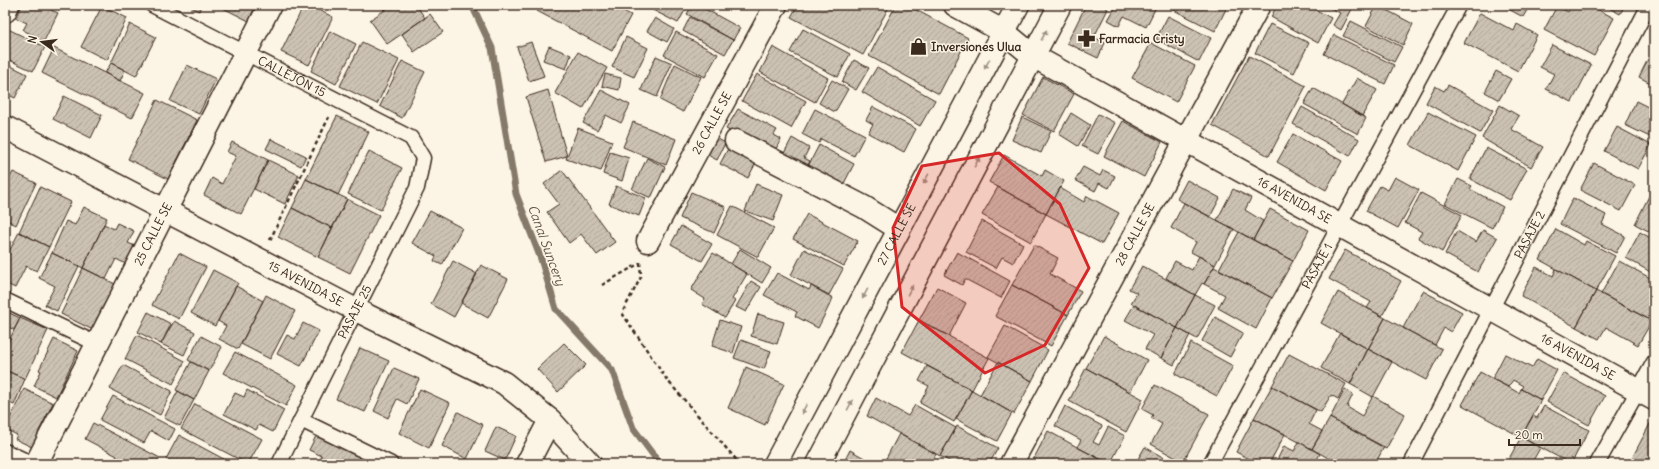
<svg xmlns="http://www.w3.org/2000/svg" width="1659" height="469" font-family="Delius,sans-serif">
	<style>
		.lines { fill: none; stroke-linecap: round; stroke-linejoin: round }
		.stream { stroke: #85796b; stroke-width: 7 }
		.building { fill: url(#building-hatch); stroke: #3b2a1e }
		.lane-casing { stroke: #3b2a1e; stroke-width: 17 }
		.street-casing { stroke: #3b2a1e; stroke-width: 25 }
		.secondary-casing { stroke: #3b2a1e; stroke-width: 25 }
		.path { stroke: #3b2a1e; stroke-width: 2.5; stroke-dasharray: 4 3; stroke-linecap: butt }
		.lane { stroke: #fcf5e5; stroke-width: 14 }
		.street { stroke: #fcf5e5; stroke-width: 22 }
		.secondary { stroke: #fcf5e5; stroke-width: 22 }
		.oneway { fill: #9c9082 }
		.marked { fill: #d62828; fill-opacity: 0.2; stroke: #d62828; stroke-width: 3; stroke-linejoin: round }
		.labels { text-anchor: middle; stroke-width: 3; stroke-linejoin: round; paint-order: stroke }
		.poi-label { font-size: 12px; font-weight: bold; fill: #3b2a1e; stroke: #fcf5e5; text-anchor: start }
		.street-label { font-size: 12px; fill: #3b2a1e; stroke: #fcf5e5 }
		.water-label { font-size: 13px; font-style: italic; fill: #605144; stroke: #fcf5e5 }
	</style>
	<defs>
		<pattern id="building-hatch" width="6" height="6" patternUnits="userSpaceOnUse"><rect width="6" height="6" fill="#ccc2b3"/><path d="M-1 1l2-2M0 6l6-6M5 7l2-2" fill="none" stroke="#b0a79a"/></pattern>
	</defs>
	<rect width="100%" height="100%" fill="#fcf5e5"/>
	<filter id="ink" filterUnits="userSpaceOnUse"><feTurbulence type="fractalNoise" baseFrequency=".025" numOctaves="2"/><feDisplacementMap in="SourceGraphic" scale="8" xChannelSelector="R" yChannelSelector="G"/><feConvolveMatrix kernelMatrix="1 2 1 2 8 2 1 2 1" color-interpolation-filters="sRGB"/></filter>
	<g filter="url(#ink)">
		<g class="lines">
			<path class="stream" d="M472 5 492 48 516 194 541 259 556 309 612 370 633 428 660 464"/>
		</g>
		<path class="building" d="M22 5H54L51 10 58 13 44 41 23 30 27 23 16 18Z
			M187 5H202L199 11Z
			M217 5H256L249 21Z
			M304 5H308L333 17 309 65 281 52Z
			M380 5H392L384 10Z
			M392 5H416L425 18 387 44 370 20Z
			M540 5H611L631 15 612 51 537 11Z
			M643 5H688L678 23Z
			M692 5H698L740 28 733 40 687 14Z
			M798 5H890L863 55 791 17Z
			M896 5H907L968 38 939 94 869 56Z
			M1086 5H1101L1108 9 1094 37 1105 43 1098 58 1067 43Z
			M1108 5H1157L1146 27 1124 16 1119 26 1108 20 1115 8Z
			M1164 5H1228L1215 31Z
			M1277 5H1307L1331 18 1318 43 1271 17Z
			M1325 5H1350L1353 7 1341 30 1333 25 1340 13Z
			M1377 5 1413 24 1403 45 1366 26Z
			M1501 5H1530L1523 17Z
			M1572 5H1589L1614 18 1594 56 1544 30 1557 6 1568 12Z
			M1604 5H1625L1620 14Z
			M102 6 127 18 107 60 81 47Z
			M1480 13 1514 31 1517 24 1537 35 1518 71 1464 43Z
			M430 14 443 32 414 52 402 34Z
			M1168 16 1211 38 1199 62 1156 39Z
			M690 17 733 40 725 54 683 31Z
			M655 18 674 29 667 42 647 31Z
			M1351 21 1402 47 1394 62 1343 36Z
			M130 24 156 37 136 76 111 63Z
			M1270 24 1309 43 1294 73 1255 53Z
			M8 29 45 47 33 71 5 58V36Z
			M803 29 850 54 838 77 790 52Z
			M330 31 356 44 336 84 311 71Z
			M676 32 718 54 705 77 664 55Z
			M1334 35 1394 65 1385 84 1324 54Z
			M626 37 648 48 634 77 612 67Z
			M362 42 399 60 377 104 340 86Z
			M531 42 544 76 529 81 517 47Z
			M1151 43 1195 66 1176 102 1132 78Z
			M1552 45 1591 65 1572 102 1546 89 1554 74 1540 67Z
			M549 46 571 55 566 69 543 60Z
			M773 47 828 78 815 102 760 72Z
			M54 48 145 93 132 118 42 73Z
			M578 52 607 68 583 109 555 93Z
			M656 56 672 63 657 97 641 90Z
			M1249 56 1306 86 1269 156 1212 125Z
			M1649 57 1654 59V85L1639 77Z
			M854 60 869 68 856 90 842 82Z
			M402 61 425 72 402 118 380 106Z
			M5 63 27 74 15 98 5 93Z
			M111 63 125 70 120 81 105 73Z
			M675 64 701 77 683 112 660 100Z
			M187 65 216 79 199 114 170 101Z
			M877 67 935 100 920 126 862 92Z
			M1496 71 1511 79 1499 100 1485 92Z
			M605 74 621 78 619 90 602 86Z
			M757 74 806 101 791 128 742 101Z
			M1043 77 1074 94 1054 131 1023 115Z
			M1357 78 1377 90 1362 116 1342 104Z
			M832 80 848 89 835 112 819 103Z
			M1448 85 1493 110 1480 133 1426 103 1435 86 1444 91Z
			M1313 88 1366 118 1358 134 1304 104Z
			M548 90 567 156 546 162 526 97Z
			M601 90 630 105 621 123 606 115 597 130 583 123Z
			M64 96 102 115 91 138 53 119Z
			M157 100 197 120 168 179 128 159Z
			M1636 101 1654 110V139L1625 125Z
			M1500 105 1519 116 1511 129 1543 147 1531 167 1482 138Z
			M873 107 916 129 904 152 868 133 873 124 866 120Z
			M1302 107 1359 139 1350 156 1293 124Z
			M738 109 777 130 774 135 781 139 775 151 766 150 726 129Z
			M815 109 865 135 854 156 821 139 819 143 802 134Z
			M1428 112 1476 137 1458 171 1410 145Z
			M1071 113 1090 125 1078 146 1059 134Z
			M1098 114 1115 123 1098 154 1082 146Z
			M337 116 369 132 338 195 306 179Z
			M1022 117 1051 131 1041 153 1012 140Z
			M1123 121 1162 142 1144 177 1104 156Z
			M633 122 676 139 666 165 623 147Z
			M1617 127 1651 145 1638 169 1604 151Z
			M578 128 612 141 601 171 566 159Z
			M1293 134 1342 161 1326 190 1277 162Z
			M713 136 725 143 717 160 704 153Z
			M792 138 809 148 804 158 810 161 805 172 781 159Z
			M271 139 306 156 301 166 266 149Z
			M732 141 760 155 748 178 720 164Z
			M232 142 268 160 241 214 204 195 212 178 222 184 236 156 227 152Z
			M819 145 854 164 840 191 805 172Z
			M1486 148 1527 169 1510 200 1470 179Z
			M369 151 402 168 381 210 348 194Z
			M610 152 629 158 622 181 603 174Z
			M1004 155 1042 176 1045 170 1064 181 1046 214 989 182Z
			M647 158 665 167 651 198 632 189Z
			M268 160 299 175 285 204 254 189Z
			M1594 163 1635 185 1621 211 1580 190Z
			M1083 167 1100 176 1103 170 1115 176 1109 188 1099 183 1095 191 1075 180Z
			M562 170 615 242 597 255 581 234 569 243 547 212 559 204 544 184Z
			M13 172 36 183 16 225 5 219V187Z
			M1395 177 1419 190 1398 228 1366 211 1380 186 1388 190Z
			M306 179 347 199 332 228 292 208Z
			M1458 179 1472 186 1470 189 1503 207 1492 228 1445 204Z
			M1187 180 1220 198 1210 217 1177 199Z
			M756 184 783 195 773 221 745 211Z
			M616 186 646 198 639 216 609 204Z
			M40 187 71 202 49 247 19 232Z
			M998 187 1046 214 1031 242 982 215Z
			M1060 188 1084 202 1087 196 1119 213 1102 244 1046 214Z
			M1233 189 1251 198 1245 210 1263 221 1253 240 1217 220Z
			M691 192 726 207 714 233 680 218Z
			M1421 193 1462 215 1442 252 1418 238 1422 232 1405 223Z
			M1649 196 1654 199V234L1635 224Z
			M1573 198 1606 215 1602 224 1625 236 1616 253 1560 224Z
			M347 199 379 215 350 273 318 257Z
			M1184 203 1234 229 1215 265 1191 252 1196 242 1171 228Z
			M732 206 774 228 758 257 717 235Z
			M84 207 107 218 83 268 52 253 66 221 75 225Z
			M292 208 332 228 318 257 278 237Z
			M1270 209 1309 230 1293 261 1253 240Z
			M430 211 462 228 442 265 434 261 436 256 412 243Z
			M807 214 858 241 844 266 793 239Z
			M982 221 1023 244 1013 263 1002 257 996 268 966 252Z
			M117 223 134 231 128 243 135 246 126 264 116 259 106 279 83 268 104 224 114 229Z
			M681 226 712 244 702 261 671 244Z
			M1556 229 1584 245 1586 241 1615 256 1596 291 1540 260Z
			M1483 230 1497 238 1478 272 1445 254 1457 231 1476 242Z
			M19 232 49 247 37 271 26 266 15 288 5 283V260Z
			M1239 232 1293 261 1272 298 1219 269Z
			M1640 232 1654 240V274L1626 258Z
			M1034 245 1058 258 1050 274 1081 291 1068 315 1012 285Z
			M740 249 771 268 762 283 731 264Z
			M804 249 843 269 829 295 791 275Z
			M1345 250 1401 281 1382 316 1367 308 1371 302 1329 279Z
			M957 252 1010 281 1001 298 965 279 962 285 944 275Z
			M52 253 79 266 57 311 45 305 55 286 39 278Z
			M179 253 206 267 179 319 152 305Z
			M713 253 747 274 732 299 735 301 725 318 702 304 705 299 691 290Z
			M1199 256 1215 265 1204 284 1202 283 1195 295 1166 278 1175 261 1192 270Z
			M453 261 477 274 454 317 431 304Z
			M1619 261 1654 280 1652 292 1654 293V316L1652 321 1601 294Z
			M481 265 508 279 488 318 461 303Z
			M1142 266 1195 295 1177 328 1131 303 1137 293 1129 289Z
			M1214 267 1272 298 1256 329 1218 308 1225 295 1204 284Z
			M1536 267 1553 276 1556 269 1596 291 1576 327 1521 296Z
			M83 268 115 284 93 330 61 314Z
			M213 270 238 283 215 326 191 313Z
			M777 273 809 290 811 286 833 298 818 328 795 316 797 312 764 295Z
			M751 281 761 287 746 312 736 307Z
			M1012 285 1068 315 1051 346 995 316Z
			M236 286 263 301 238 349 219 339 226 326 218 321Z
			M937 287 966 303 949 336 919 320Z
			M1423 291 1462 312 1451 332 1444 328 1435 345 1403 328Z
			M1596 291 1652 321 1638 345 1606 327 1599 339 1576 327Z
			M1338 292 1385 318 1368 349 1321 323Z
			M266 295 295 311 270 359 241 344Z
			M1195 295 1215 305 1197 339 1177 328Z
			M1134 305 1177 328 1161 358 1145 349 1153 335 1125 320Z
			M5 311 20 318 14 330 7 326 5 330Z
			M148 312 171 324 161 344 138 332Z
			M758 314 784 322 777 344 751 336Z
			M1215 317 1243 333 1230 357 1202 341Z
			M20 318 48 330 25 379 5 370V349Z
			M1385 318 1442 349 1426 380 1368 349Z
			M720 320 741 327 733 353 712 346Z
			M919 320 989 358 972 390 902 352Z
			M174 321 195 332 184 355 161 344Z
			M303 323 319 331 301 366 277 354 287 335 295 339Z
			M1005 326 1048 350 1032 381 988 357Z
			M1177 328 1190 335 1174 365 1161 358Z
			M1340 333 1368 349 1350 384 1321 368Z
			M137 335 185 361 173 384 125 359Z
			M201 336 222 347 209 371 188 360Z
			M1104 336 1147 360 1130 392 1086 368Z
			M54 339 78 351 56 397 34 386 41 371 39 370Z
			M741 340 771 351 764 369 734 358Z
			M564 343 586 365 558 392 537 369Z
			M1191 343 1233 366 1217 396 1175 374Z
			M360 348 389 361 365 412 336 399Z
			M1368 349 1392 362 1373 397 1350 384Z
			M235 352 297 385 286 406 223 373Z
			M1289 354 1346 384 1338 399 1331 395 1321 412 1272 386Z
			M1505 354 1532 368 1537 359 1557 370 1541 400 1521 389 1523 386 1513 380 1508 387 1492 379Z
			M191 362 209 371 194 400 176 390Z
			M998 362 1032 381 1014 414 980 395Z
			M123 365 172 391 160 415 110 389Z
			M927 366 972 390 954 422 920 403 929 386 919 381Z
			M746 367 784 384 765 425 728 408Z
			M394 368 419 379 407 404 397 399 388 418 374 411Z
			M1086 368 1143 399 1126 432 1069 401Z
			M5 370 25 379 14 405 7 402 5 407Z
			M1480 372 1519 393 1521 389 1541 400 1521 437 1462 405Z
			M1563 373 1605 396 1589 425 1547 402Z
			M1155 385 1209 414 1183 462 1151 444 1162 424 1151 418 1153 415 1142 409Z
			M1272 386 1316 410 1309 424 1322 431 1312 449 1254 418Z
			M24 389 53 403 38 433 41 434 34 448 15 439 17 435 5 429Z
			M420 389 450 403 429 448 399 433Z
			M1345 389 1353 394 1347 407 1362 416 1373 396 1405 414 1386 449 1330 418Z
			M247 390 284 410 273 432 259 425 256 430 224 414 235 393 244 397Z
			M972 390 1012 413 997 441 956 419Z
			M178 391 194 400 180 426 164 418Z
			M113 396 175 429 169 441 151 431 144 443 100 420Z
			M876 398 908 416 915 405 956 428 940 456 867 416Z
			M195 404 262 439 248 464 181 429Z
			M1065 406 1102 426 1093 442 1099 445 1108 427 1125 436 1110 464 1077 447 1081 440 1055 426Z
			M1544 406 1589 430 1571 464 1521 437 1533 416 1537 418Z
			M458 412 483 425 467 459 442 446Z
			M1254 418 1285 434 1269 464H1259L1236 452Z
			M1330 418 1384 447 1375 464H1339L1312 449Z
			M1652 420 1654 421V464H1633L1630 462Z
			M93 423 160 458 156 464H113L117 456 85 439Z
			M957 426 998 448 989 464H954L940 456Z
			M496 427 516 436 505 460 485 451Z
			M1048 431 1077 447 1109 464H1031Z
			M899 434 936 454 931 464H883Z
			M179 435 233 464H176L166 459Z
			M316 436 371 462 370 464H318L322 456 309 450Z
			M1521 437 1540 448 1531 464H1506Z
			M1299 442 1320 454 1314 464H1275L1284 446 1294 451Z
			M1145 447 1175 464H1135Z
			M850 450 875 464H843Z
			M1475 459 1484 464H1472Z"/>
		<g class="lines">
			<defs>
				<g id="lane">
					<path id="s1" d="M152 5 411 138 423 158 417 188 279 464"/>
					<path d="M5 300 97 344"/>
					<path d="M301 420 391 464"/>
					<path d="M5 451 33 464"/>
					<path id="s2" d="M1210 464 1459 5"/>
					<path id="s3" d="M1411 464 1649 5"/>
					<path d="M1597 464 1654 362"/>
				</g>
				<g id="street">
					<path id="s4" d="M955 5 1004 32 1033 56 1654 399"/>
					<path d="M5 11 8 5"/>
					<path d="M736 141 864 207 899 229"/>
					<path id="s5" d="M648 241 776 5"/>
					<path id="s6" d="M36 464 270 5"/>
					<path d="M527 464 550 420"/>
					<path id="s7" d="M1011 464 1259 5"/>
				</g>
				<g id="secondary">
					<path id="s8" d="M5 127 356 310 504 383 550 420 590 464"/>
					<path id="s9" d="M775 464 1018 5"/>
					<path d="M818 464 1060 5"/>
				</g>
			</defs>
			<use href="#lane" class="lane-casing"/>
			<use href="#street" class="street-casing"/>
			<use href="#secondary" class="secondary-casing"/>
			<path class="path" d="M270 240 329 117
				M640 262 641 277 622 313 667 380 740 464
				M602 285 640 263"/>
			<use href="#lane" class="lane"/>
			<use href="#street" class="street"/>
			<use href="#secondary" class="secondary"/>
		</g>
		<defs><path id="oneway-solid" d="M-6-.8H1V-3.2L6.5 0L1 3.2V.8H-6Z"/></defs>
		<g class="oneway">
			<use href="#oneway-solid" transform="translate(1044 35) rotate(-62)"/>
			<use href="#oneway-solid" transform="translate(987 64) rotate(118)"/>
			<use href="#oneway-solid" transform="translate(977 162) rotate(-62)"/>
			<use href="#oneway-solid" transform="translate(926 179) rotate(118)"/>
			<use href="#oneway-solid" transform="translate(910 290) rotate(-62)"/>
			<use href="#oneway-solid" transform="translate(865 294) rotate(118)"/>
			<use href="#oneway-solid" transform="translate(850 405) rotate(-62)"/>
			<use href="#oneway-solid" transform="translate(804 409) rotate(118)"/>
		</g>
	</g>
	<path class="marked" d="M999 153 1060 204 1089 268 1045 345 985 373 902 307 893 228 922 166Z"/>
	<defs>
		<symbol id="pharmacy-bare" viewBox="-9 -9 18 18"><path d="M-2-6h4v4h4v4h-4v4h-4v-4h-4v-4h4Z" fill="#3b2a1e" stroke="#fcf5e5" stroke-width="2.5" paint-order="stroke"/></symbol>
		<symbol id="shop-bare" viewBox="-9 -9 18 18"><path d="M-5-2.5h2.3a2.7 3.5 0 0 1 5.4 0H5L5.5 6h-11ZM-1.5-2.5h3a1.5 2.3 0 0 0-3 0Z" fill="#3b2a1e" stroke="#fcf5e5" stroke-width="2.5" paint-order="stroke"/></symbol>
	</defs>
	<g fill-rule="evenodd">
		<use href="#pharmacy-bare" x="1074" y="26" width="25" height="25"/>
		<use href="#shop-bare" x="906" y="34" width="25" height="25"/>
	</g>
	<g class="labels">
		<g class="poi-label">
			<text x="1099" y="43">Farmacia Cristy</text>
			<text x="931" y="51">Inversiones Ulua</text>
		</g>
		<g class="street-label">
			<text dy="4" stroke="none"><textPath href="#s1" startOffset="157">CALLEJÓN 15</textPath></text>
			<text dy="4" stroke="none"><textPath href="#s5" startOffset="134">26 CALLE SE</textPath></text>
			<text dy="4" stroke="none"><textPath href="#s4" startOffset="392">16 AVENIDA SE</textPath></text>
			<text dy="4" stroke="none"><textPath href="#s6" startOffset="258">25 CALLE SE</textPath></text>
			<text dy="4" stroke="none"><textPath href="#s9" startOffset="260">27 CALLE SE</textPath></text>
			<text dy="4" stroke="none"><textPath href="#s3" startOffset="258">PASAJE 2</textPath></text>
			<text dy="4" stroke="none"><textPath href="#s7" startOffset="261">28 CALLE SE</textPath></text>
			<text dy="4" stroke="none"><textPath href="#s2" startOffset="225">PASAJE 1</textPath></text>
			<text dy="4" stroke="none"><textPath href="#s8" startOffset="339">15 AVENIDA SE</textPath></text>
			<text transform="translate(355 312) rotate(-63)" y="4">PASAJE 25</text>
			<text dy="4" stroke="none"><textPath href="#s4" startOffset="716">16 AVENIDA SE</textPath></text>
		</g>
		<g class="water-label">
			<text transform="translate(547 245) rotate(70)" y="5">Canal Suncery</text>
		</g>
	</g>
	<rect width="1659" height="469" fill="none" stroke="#fcf5e5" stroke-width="20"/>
	<rect x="10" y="10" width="1639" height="449" fill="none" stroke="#3b2a1e" stroke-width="1.5" filter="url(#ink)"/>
	<g transform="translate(42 42) rotate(284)" stroke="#fcf5e5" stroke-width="3" paint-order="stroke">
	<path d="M0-3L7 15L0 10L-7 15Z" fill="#3b2a1e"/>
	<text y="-6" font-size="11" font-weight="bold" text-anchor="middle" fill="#3b2a1e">N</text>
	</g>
	<path d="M1509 439v6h71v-6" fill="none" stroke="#3b2a1e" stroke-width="2"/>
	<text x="1515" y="439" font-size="12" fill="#3b2a1e" stroke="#fcf5e5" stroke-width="3" paint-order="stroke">20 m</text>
</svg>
